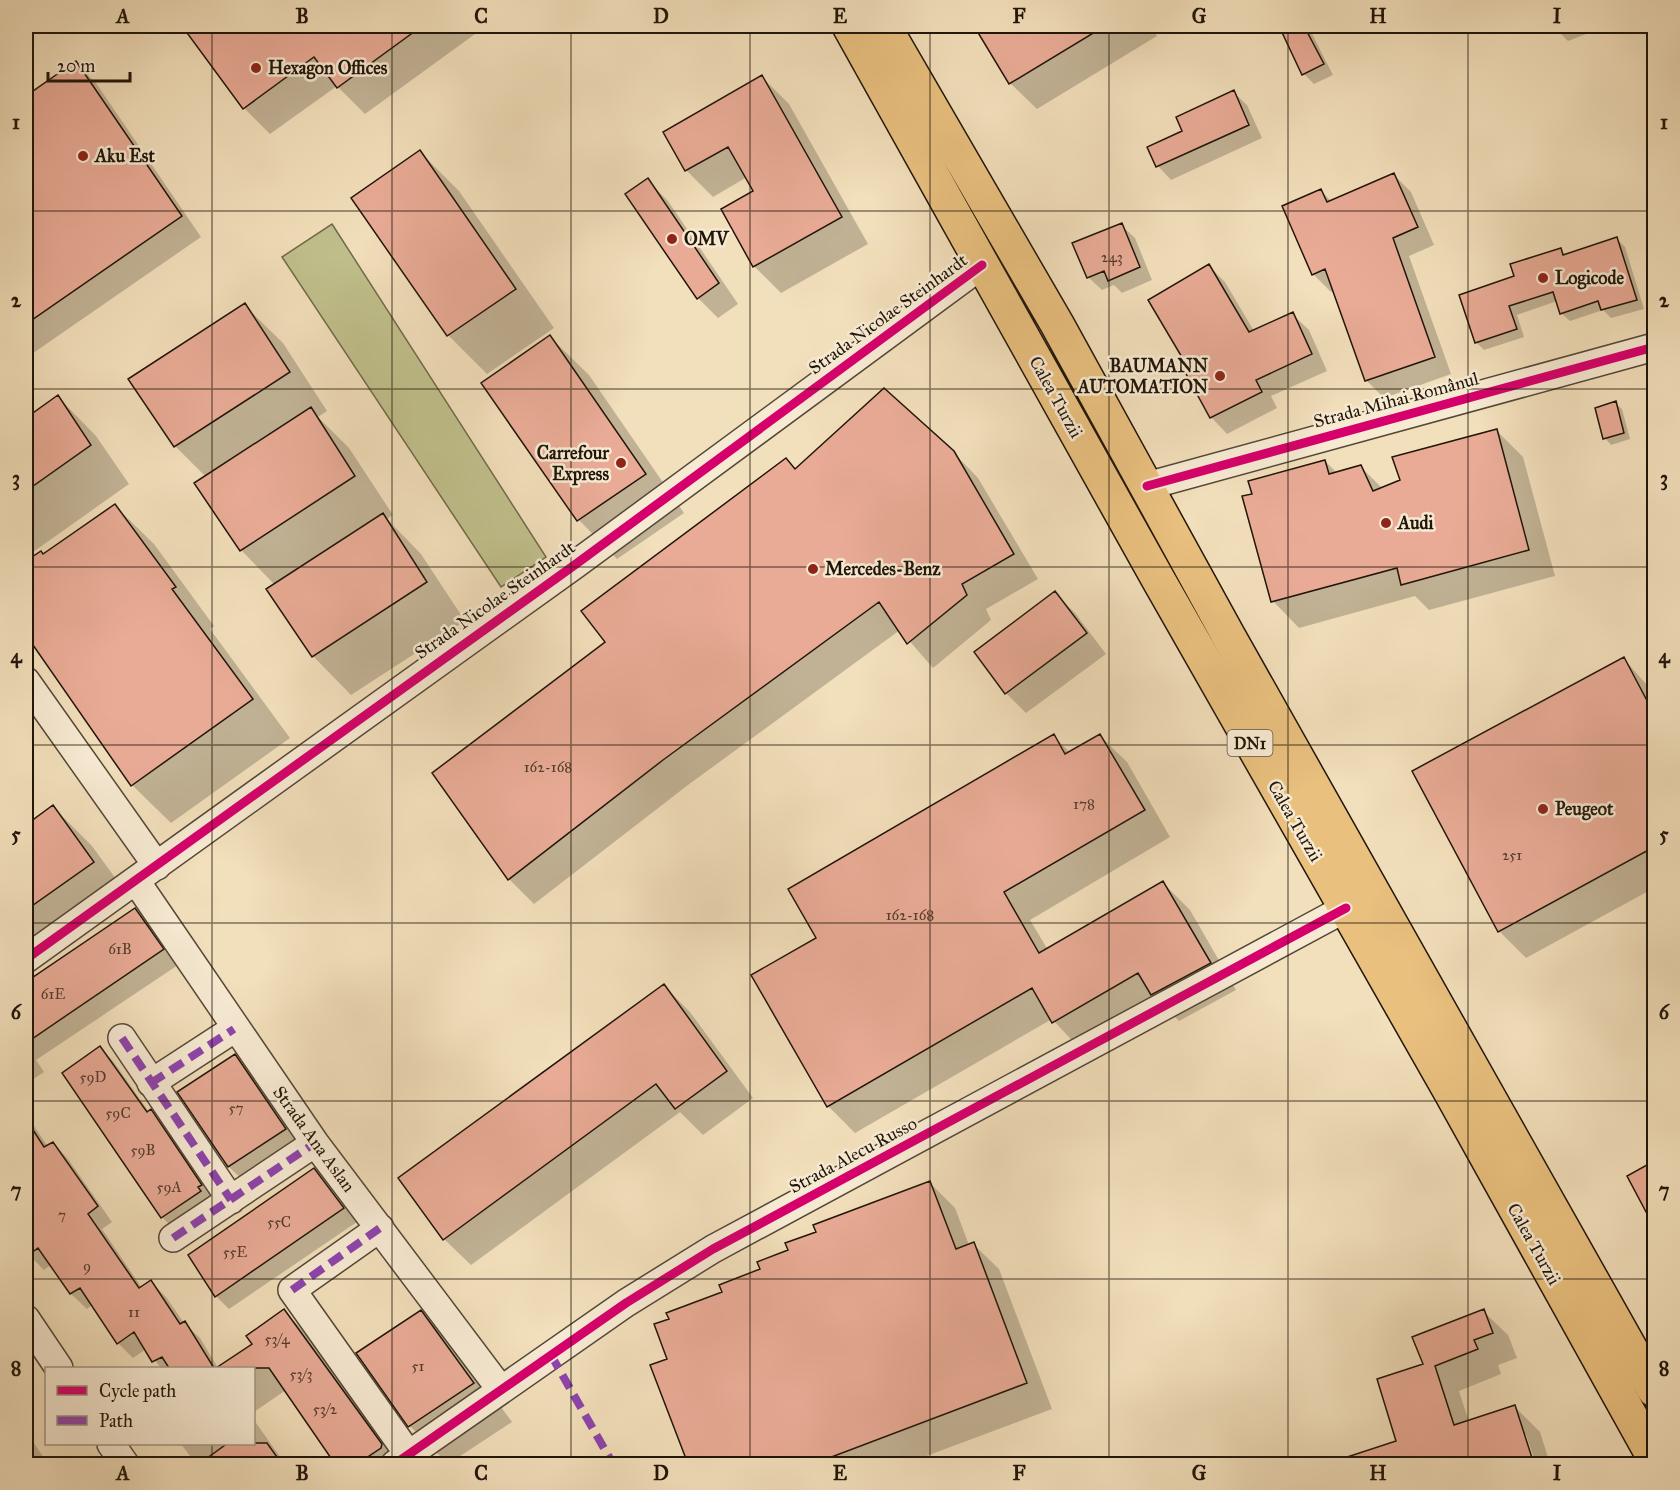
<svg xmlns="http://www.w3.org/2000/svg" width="1680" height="1490" font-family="'IM FELL Great Primer',serif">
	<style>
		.green { fill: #c0c08c; stroke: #706a4a; stroke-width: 1.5 }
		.shadow { fill: #0003 }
		.building { fill: #e9ab96; stroke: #201509; stroke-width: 1.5 }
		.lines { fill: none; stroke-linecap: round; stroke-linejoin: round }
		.minor-casing { stroke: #544836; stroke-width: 30 }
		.primary-casing { stroke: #201509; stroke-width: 36 }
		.minor { stroke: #f7ead3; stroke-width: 27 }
		.primary { stroke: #e9c07e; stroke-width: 33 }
		.quiet { stroke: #8e44ad; stroke-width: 8; stroke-dasharray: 15 8; stroke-linecap: butt }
		.cycleway-casing { stroke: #f7ead3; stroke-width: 13 }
		.cycleway { stroke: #d6006c; stroke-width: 9 }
		.grid { fill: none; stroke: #201509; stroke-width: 1.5; stroke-opacity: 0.55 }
		.poi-dot { fill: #8f2418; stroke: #f7ead3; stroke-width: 2 }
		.labels { text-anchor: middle; stroke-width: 5; stroke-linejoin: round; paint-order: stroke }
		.number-label { font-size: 15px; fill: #523a2c }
		.shield { fill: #f7ead3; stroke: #605546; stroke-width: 1.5 }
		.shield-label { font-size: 16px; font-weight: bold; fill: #201509 }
		.poi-label { font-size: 18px; font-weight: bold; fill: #201509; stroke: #f7ead3; text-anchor: start }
		.street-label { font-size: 18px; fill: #201509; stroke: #f7ead3 }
		.neatline { fill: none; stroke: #201509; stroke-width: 2 }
		.grid-label { font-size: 20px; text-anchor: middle; font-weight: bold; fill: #201509 }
	</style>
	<rect width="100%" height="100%" fill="#f2dfbb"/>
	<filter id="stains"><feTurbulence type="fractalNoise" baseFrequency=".00333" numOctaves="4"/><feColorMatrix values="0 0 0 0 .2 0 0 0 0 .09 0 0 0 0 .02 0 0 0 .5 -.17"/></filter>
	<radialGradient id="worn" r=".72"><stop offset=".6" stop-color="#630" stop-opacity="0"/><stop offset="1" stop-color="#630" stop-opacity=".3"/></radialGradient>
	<path class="green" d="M332 224 546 557 501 587 282 257Z"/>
	<path class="shadow" d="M184 26H486L365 114 337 86 270 134 244 108Z
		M976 26H1151L1157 36 1037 109 1010 83Z
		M1280 26H1308L1333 75 1314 84 1304 74Z
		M1553 26H1607L1568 41Z
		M76 63 96 83 201 237 26 358V98Z
		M762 77 789 104 868 244 781 293 754 266 755 192 747 177 713 197 686 170Z
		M1233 92 1247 105 1262 138 1171 180 1158 166 1149 147 1184 132Z
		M420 152 459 191 554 328 487 374 448 335 353 198Z
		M1394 175 1411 192 1434 245 1409 256 1451 374 1384 398 1367 381 1334 290 1331 292 1313 274 1321 191 1332 202Z
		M647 180 668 201 738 304 718 318 698 298Z
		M1121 225 1135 238 1152 280 1122 293 1114 285 1102 290 1088 277Z
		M1617 239 1625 247 1644 309 1611 318 1603 310 1570 321 1561 313 1557 301 1517 315 1524 337 1484 350 1476 342 1516 277 1560 249 1566 255Z
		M1209 266 1225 282 1254 331 1292 314 1309 330 1327 371 1271 396 1277 408 1227 434 1211 417 1185 359Z
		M244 305 283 343 327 411 318 417 349 448 393 515 387 519 421 554 465 621 351 695 313 656 275 585 241 550 206 477 175 446Z
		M550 337 589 375 684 513 617 559 579 520 483 383Z
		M58 397 96 436 129 484 26 557V420Z
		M1615 403 1622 409 1630 439 1611 445 1605 438Z
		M1496 430 1523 457 1555 576 1429 610 1415 596 1299 628 1273 601 1254 495 1325 461 1337 473 1361 467 1383 489Z
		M953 452 978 478 1038 579 986 609 991 620 933 668 900 630 688 785 534 904 509 879 607 643 786 460 796 470Z
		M115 506 154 544 214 626 210 629 290 738 171 823 132 785 26 633V564Z
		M1055 593 1075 613 1106 654 1026 713 1006 693 976 652Z
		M1624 659 1654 693V888L1526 958 1499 931Z
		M1054 736 1070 753 1100 736 1127 762 1170 837 1030 920 1048 950 1163 883 1190 910 1236 990 1179 1021 1160 1002 1080 1049 1052 1019 855 1133 829 1107 753 976 818 938Z
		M53 807 92 846 132 901 26 975V827Z
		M135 910 150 925 178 965 36 1060 44 1072 26 1084V984Z
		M664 986 690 1012 753 1098 703 1135 680 1112 471 1265 444 1239Z
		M100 1048 113 1061 149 1112 164 1125 214 1199 175 1230 162 1217Z
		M235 1056 248 1069 298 1142 243 1180 229 1167 179 1092Z
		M26 1114 48 1147 53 1143 68 1159 112 1222 102 1229 142 1288 151 1282 166 1297 184 1323 200 1338 218 1368H161L146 1349 133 1358 118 1343 93 1304 87 1309 71 1294 52 1264 44 1270 29 1255 26 1250Z
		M1654 1162V1224L1629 1177Z
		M314 1170 357 1222 229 1309 216 1296Z
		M929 1182 955 1208 969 1245 973 1244 999 1269 1052 1409 905 1464H690L652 1366 669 1360 723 1293 818 1232Z
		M284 1311 299 1326 397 1461 394 1464H336L286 1390 254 1412V1368H219L254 1345Z
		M1483 1311 1508 1335 1517 1358 1498 1365 1501 1374 1459 1391 1469 1422 1515 1407 1540 1432 1550 1464H1536L1526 1435H1523L1532 1464H1339L1338 1461 1398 1442 1425 1365Z
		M421 1312 459 1350 512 1422 448 1464 410 1426Z
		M254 1420 285 1464H196L181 1444H254Z
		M26 1431 48 1464H26Z"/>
	<path class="building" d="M182 26H422L337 88 314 57 243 109Z
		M974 26H1105L1009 84Z
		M1279 26H1304L1324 64 1302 75Z
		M76 61 182 216 26 324V96Z
		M762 75 842 217 753 267 721 209 753 191 728 147 685 171 663 132Z
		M1234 90 1249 125 1156 167 1147 147 1182 131 1176 117Z
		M420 150 516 289 447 336 351 198Z
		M1394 173 1418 227 1393 238 1435 357 1365 381 1325 269 1312 275 1282 206 1321 189 1327 202Z
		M648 178 719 283 697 299 625 194Z
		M1122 223 1140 267 1108 281 1104 271 1087 278 1072 243Z
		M1617 237 1637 300 1601 310 1598 301 1560 314 1553 292 1509 306 1517 329 1475 343 1459 295 1514 276 1510 264 1561 248 1563 255Z
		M1209 264 1249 332 1293 312 1312 354 1256 380 1262 392 1210 418 1179 361 1183 359 1148 300Z
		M245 303 290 372 174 447 128 379Z
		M550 335 646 474 577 521 481 383Z
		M884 388 954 451 1014 554 962 584 967 595 907 644 879 602 663 760 508 880 432 773 605 642 581 611 786 458 795 469Z
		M58 395 91 445 26 491V418Z
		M1616 401 1624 433 1603 439 1595 408Z
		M311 407 355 476 240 551 194 483Z
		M1497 429 1529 550 1401 585 1397 568 1271 602 1242 496 1252 494 1248 481 1325 460 1329 474 1361 465 1373 491 1400 480 1392 457Z
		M115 504 176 587 172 589 253 699 131 786 26 635V561L41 551 43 554Z
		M383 513 427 582 312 657 266 589Z
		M1055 591 1087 633 1005 694 974 652Z
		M1624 657 1654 714V847L1498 932 1412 771Z
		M1054 734 1065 754 1100 734 1145 810 1004 892 1039 953 1163 881 1211 963 1151 995 1138 973 1052 1023 1032 988 827 1107 751 975 816 938 788 889Z
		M53 805 94 862 26 910V825Z
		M135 908 164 949 26 1043V982Z
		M664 984 727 1071 675 1109 656 1084 443 1240 398 1178Z
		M100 1046 147 1112 151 1109 202 1185 198 1187 201 1191 161 1218 62 1073Z
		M235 1054 286 1129 228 1167 177 1092Z
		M26 1119 44 1147 53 1142 98 1206 88 1214 139 1288 151 1280 180 1324 185 1321 214 1368H169L162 1357 152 1362 134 1332 117 1344 80 1288 70 1294 38 1248 26 1257Z
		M1654 1161V1227L1627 1176Z
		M314 1168 344 1208 215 1297 188 1255Z
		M930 1181 956 1249 974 1242 1027 1383 813 1464H688L650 1365 667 1359 654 1324 669 1319 666 1313 722 1292 719 1285 760 1269 757 1262 788 1250 785 1243 816 1232 813 1225Z
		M284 1309 382 1444 381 1448 357 1464H335L269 1368H216L252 1344 246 1336Z
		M1484 1309 1493 1333 1474 1340 1478 1349 1435 1366 1454 1425 1515 1405 1534 1464H1339L1338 1460 1396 1441 1377 1379 1423 1364 1412 1337Z
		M421 1310 474 1383 408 1427 356 1353Z
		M228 1443H267L282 1464H199Z"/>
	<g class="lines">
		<defs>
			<path id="minor" d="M1147 486 1654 347
				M26 681 157 866
				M136 881 315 1143 501 1390
				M26 959 576 564 982 265
				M122 1038 231 1200
				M151 1083 234 1029
				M380 1228 292 1290 409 1455
				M173 1238 315 1143
				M26 1319 59 1368
				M111 1444 125 1464
				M395 1464 626 1303 713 1249 1346 908"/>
			<path id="primary" d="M849 26 1158 579 1451 1093 1654 1458
				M884 26 1057 324 1228 635 1654 1390"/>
		</defs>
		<use href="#minor" class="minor-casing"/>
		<use href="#primary" class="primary-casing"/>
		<use href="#minor" class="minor"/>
		<use href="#primary" class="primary"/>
		<path class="quiet" d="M122 1038 231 1200
			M151 1083 234 1029
			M173 1238 315 1143
			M292 1290 380 1228
			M551 1355 613 1464"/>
		<defs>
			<path id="cycleway" d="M1147 486 1654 347
				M26 959 576 564 982 265
				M395 1464 626 1303 713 1249 1346 908"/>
		</defs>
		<use href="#cycleway" class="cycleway-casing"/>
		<use href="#cycleway" class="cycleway"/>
	</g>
	<path class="grid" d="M212 26V1368M392 26V1464M571 26V1464M750 26V1464M930 26V1464M1109 26V1464M1288 26V1464M1468 26V1464M26 211H1654M26 389H1654M26 567H1654M26 745H1654M26 923H1654M26 1101H1654M26 1279H1654M212 1444V1464"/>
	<g class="poi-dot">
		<circle cx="256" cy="68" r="6"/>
		<circle cx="83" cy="156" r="6"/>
		<circle cx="672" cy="239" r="6"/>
		<circle cx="1543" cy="278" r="6"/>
		<circle cx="1220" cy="376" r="6"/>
		<circle cx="621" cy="463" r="6"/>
		<circle cx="1386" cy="523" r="6"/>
		<circle cx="813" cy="569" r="6"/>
		<circle cx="1543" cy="809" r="6"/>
	</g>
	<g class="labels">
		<g class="number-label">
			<text x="1112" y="262">243</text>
			<text x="548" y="772">162-168</text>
			<text x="1084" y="809">178</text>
			<text x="1512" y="860">251</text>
			<text x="910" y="920">162-168</text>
			<text x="120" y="954">61B</text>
			<text x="53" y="999">61E</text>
			<text x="93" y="1082">59D</text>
			<text x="236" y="1113">57</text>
			<text x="118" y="1118">59C</text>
			<text x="143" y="1155">59B</text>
			<text x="169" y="1192">59A</text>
			<text x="62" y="1220">7</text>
			<text x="279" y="1227">55C</text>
			<text x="235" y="1257">55E</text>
			<text x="87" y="1271">9</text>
			<text x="134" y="1317">11</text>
			<text x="277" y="1344">53/4</text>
			<text x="418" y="1371">51</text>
			<text x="301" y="1379">53/3</text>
			<text x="325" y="1414">53/2</text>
		</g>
		<rect class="shield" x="1227.5" y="730" width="45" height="26" rx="4.5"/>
		<g class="shield-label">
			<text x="1250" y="749">DN1</text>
		</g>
		<g class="poi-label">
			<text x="268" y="74">Hexagon Offices</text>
			<text x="95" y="162">Aku Est</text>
			<text x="684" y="245">OMV</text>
			<text x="1555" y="284">Logicode</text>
			<text x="1208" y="372" text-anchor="end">BAUMANN<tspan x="1208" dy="21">AUTOMATION</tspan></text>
			<text x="609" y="459" text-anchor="end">Carrefour<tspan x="609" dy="21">Express</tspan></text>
			<text x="1398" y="529">Audi</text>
			<text x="825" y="575">Mercedes-Benz</text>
			<text x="1555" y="815">Peugeot</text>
		</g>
		<g class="street-label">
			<text transform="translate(888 314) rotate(-36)" y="6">Strada Nicolae Steinhardt</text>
			<text transform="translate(1056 397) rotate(61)" y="6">Calea Turzii</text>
			<text transform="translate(1396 400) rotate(-15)" y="6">Strada Mihai Românul</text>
			<text transform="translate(495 600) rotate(-35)" y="6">Strada Nicolae Steinhardt</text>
			<text transform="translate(1295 821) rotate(60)" y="6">Calea Turzii</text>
			<text transform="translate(314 1139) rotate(54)" y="6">Strada Ana Aslan</text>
			<text transform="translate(853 1155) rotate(-28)" y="6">Strada Alecu Russo</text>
			<text transform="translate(1534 1244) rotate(61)" y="6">Calea Turzii</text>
		</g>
	</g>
	<rect width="1680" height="1490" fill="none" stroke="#f2dfbb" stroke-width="66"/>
	<rect x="45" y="1367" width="210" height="78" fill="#f7ead3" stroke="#a19582" stroke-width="1.5"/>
	<rect x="57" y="1386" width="30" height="9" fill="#d6006c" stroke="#a19582" stroke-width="1.5"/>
	<text x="99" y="1397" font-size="18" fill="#201509">Cycle path</text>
	<rect x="57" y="1416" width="30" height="9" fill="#8e44ad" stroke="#a19582" stroke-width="1.5"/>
	<text x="99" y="1427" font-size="18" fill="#201509">Path</text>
	<path d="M48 72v9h82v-9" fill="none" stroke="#201509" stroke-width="3"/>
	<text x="57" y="72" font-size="18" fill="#201509" stroke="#f7ead3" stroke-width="4.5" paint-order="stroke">20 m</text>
	<rect x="33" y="33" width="1614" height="1424" class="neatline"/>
	<g class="grid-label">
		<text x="123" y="23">A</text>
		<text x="302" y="23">B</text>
		<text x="481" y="23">C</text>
		<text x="661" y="23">D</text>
		<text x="840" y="23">E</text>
		<text x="1019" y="23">F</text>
		<text x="1199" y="23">G</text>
		<text x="1378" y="23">H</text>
		<text x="1557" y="23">I</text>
		<text x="16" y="129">1</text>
		<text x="1664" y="129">1</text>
		<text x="16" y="307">2</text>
		<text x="1664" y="307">2</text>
		<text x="16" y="485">3</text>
		<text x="1664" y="485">3</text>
		<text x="16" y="663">4</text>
		<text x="1664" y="663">4</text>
		<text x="16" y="841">5</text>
		<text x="1664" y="841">5</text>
		<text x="16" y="1019">6</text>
		<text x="1664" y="1019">6</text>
		<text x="16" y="1197">7</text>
		<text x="1664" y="1197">7</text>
		<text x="16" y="1375">8</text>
		<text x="1664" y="1375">8</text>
		<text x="123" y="1480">A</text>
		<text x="302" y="1480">B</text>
		<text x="481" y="1480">C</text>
		<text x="661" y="1480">D</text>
		<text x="840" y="1480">E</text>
		<text x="1019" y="1480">F</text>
		<text x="1199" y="1480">G</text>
		<text x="1378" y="1480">H</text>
		<text x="1557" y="1480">I</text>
	</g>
	<rect width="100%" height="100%" filter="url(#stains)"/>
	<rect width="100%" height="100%" fill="url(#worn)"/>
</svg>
